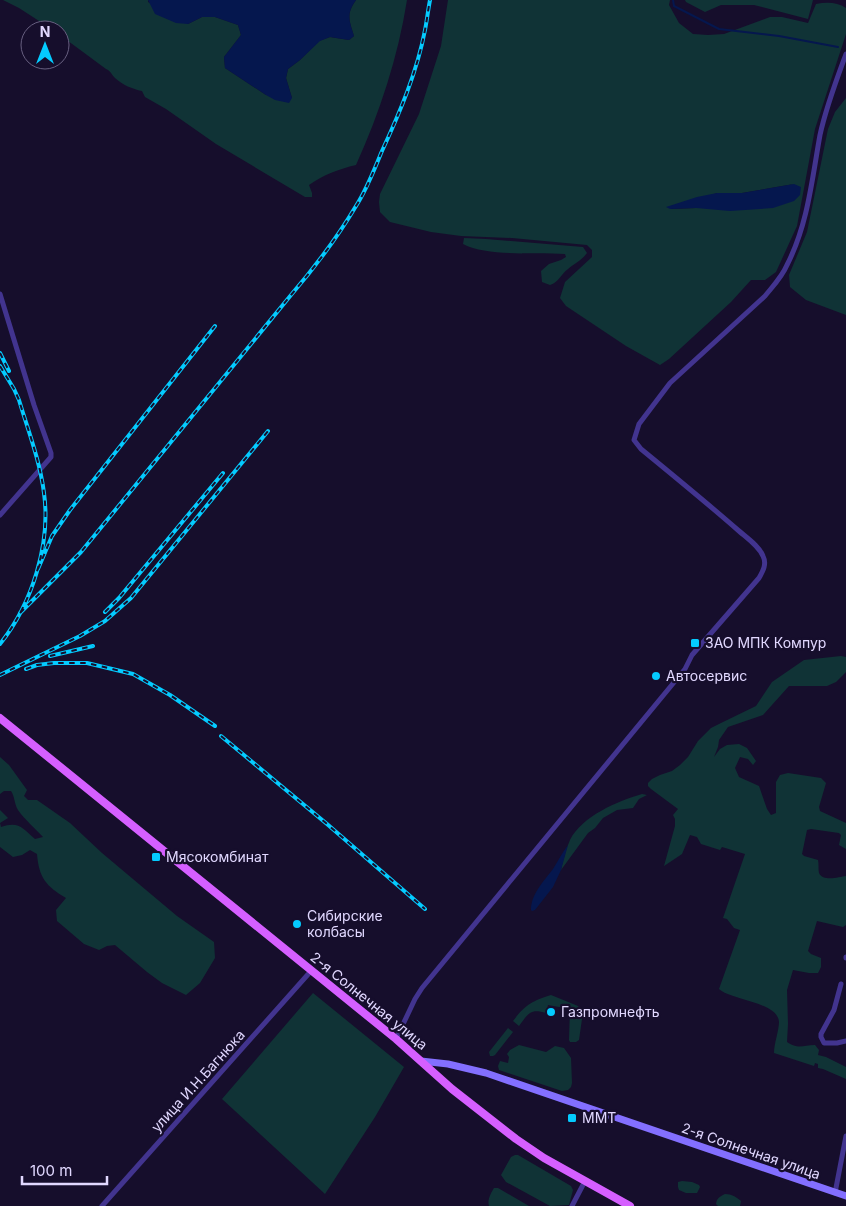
<svg xmlns="http://www.w3.org/2000/svg" width="846" height="1206" font-family="Inter,sans-serif">
	<style>
		.green { fill: #103336; fill-rule: evenodd }
		.water { fill: #05174e }
		.lines { fill: none; stroke-linecap: round; stroke-linejoin: round }
		.stream { stroke: #05174e; stroke-width: 2 }
		.minor { stroke: #42348f; stroke-width: 5 }
		.secondary { stroke: #836fff; stroke-width: 7 }
		.primary { stroke: #d55fff; stroke-width: 8 }
		.rail-casing { stroke: #04cbff; stroke-width: 4 }
		.rail { stroke: #160e2c; stroke-width: 2; stroke-dasharray: 5.5; stroke-linecap: butt }
		.poi-dot { fill: #04cbff; stroke: #160e2c; stroke-width: 2 }
		.labels { text-anchor: middle; stroke-width: 4.5; stroke-linejoin: round; paint-order: stroke }
		.poi-label { font-size: 14px; fill: #e1d8ff; stroke: #160e2c; text-anchor: start }
		.street-label { font-size: 14px; fill: #e1d8ff; stroke: #160e2c }
	</style>
	<rect width="100%" height="100%" fill="#160e2c"/>
	<path class="green" d="M3 0H148V2L188 24 202 17H215L238 25 241 35 224 57 225 68 266 95 292 98 286 78 288 69 300 60 319 41 330 37 349 40 354 36C349 20 346 14 356 0H407C398 57 380 112 356 165 339 169 323 175 309 185L312 193V197H305L216 144 166 109 145 97 142 91C132 89 123 85 115 78 111 74 111 71 106 69L60 35V30H53L19 8Z
		M448 0H670L669 5 679 23 693 34 708 35 724 34 770 17H782L808 23 816 4C827 2 837 2 846 8V34L815 129 797 226 776 272 765 280H751L731 302 669 359 660 365 626 346 566 306 560 298 565 282 592 257V250L587 245 512 238 461 236 431 232 390 222 380 212 379 202 380 194 419 114 441 46ZM794 184 696 208 670 209 717 193H742Z
		M685 0H813L808 19 754 5H721L705 12 686 2Z
		M846 98V315L806 300 790 287 789 275 807 232 828 129 835 112Z
		M464 238 486 239 583 247 587 253C580 262 576 262 568 269 561 274 559 282 550 285L542 282 541 271 549 264 561 260 566 257 565 254C536 252 488 257 463 244Z
		M841 656 846 657V672L836 682 827 686H789L763 715 728 727 719 740 718 747 714 757 720 749 727 745 739 744 747 748 756 761 753 765 748 759 740 757 735 768 739 777 759 786 767 809 771 815 776 813V782L780 775 788 773 821 778 826 783 819 807 820 811 846 823V849L839 845 841 835 839 833 811 829 807 830 802 854 804 856 818 860C819 864 818 869 819 873 823 882 839 877 846 876V925L843 927 817 921 808 951 811 954 821 958V967L818 973H809L793 970 787 990 788 1024 787 1042C799 1050 803 1045 815 1045L819 1050 818 1055 826 1057 846 1067V1079L823 1069 818 1068V1064L815 1063 814 1066 774 1053C774 1044 779 1030 779 1022 778 1002 731 1000 719 989L740 930 734 928 727 919 723 918 745 854 722 847 720 850 701 844 697 837 690 835 682 854 664 866 675 826V819L673 815 678 809 651 789 648 786V783L652 779 660 775 672 771 680 765 688 757 698 741 711 728 721 723 756 706 772 682 804 660Z
		M0 757 9 765 27 790 24 796 28 800H37L70 823 102 853 177 916 214 942 215 958 200 983 186 995 162 983 147 972 115 945 107 946 99 950 84 944 57 921 56 910 66 898C46 886 39 878 37 854L30 850 22 855 13 857 0 847V810L8 818 0 823 1 827C19 821 22 828 35 839L43 837C35 828 25 820 18 810 14 803 15 797 11 791H4L0 794Z
		M642 794 647 795 639 799 633 808 617 810 603 818 595 828 588 833 561 870C563 860 566 849 570 840 582 816 618 801 642 794Z
		M313 993 404 1067 375 1117 325 1194 222 1099Z
		M551 995 578 1006 583 1012 579 1040 576 1042H570L569 1040 570 1009 548 1005 546 1013C530 1008 528 1014 519 1026L513 1021C525 1005 532 1001 551 995Z
		M508 1028 513 1032 495 1055 493 1056H490L489 1052Z
		M519 1045 546 1052 555 1046 564 1048 571 1058 572 1083 571 1087 568 1090 562 1091 499 1070 498 1066 500 1061 508 1063 509 1057 507 1054 510 1050Z
		M515 1155H518L571 1186 573 1190 569 1205 550 1206 506 1182 501 1175 511 1157Z
		M682 1181 692 1182 699 1185 700 1187 697 1193H686L679 1190 678 1187V1182Z
		M494 1188H498L529 1206H489C487 1200 491 1193 494 1188Z
		M725 1194C732 1194 736 1197 741 1201L740 1206H718L716 1204C717 1198 719 1197 725 1194Z"/>
	<path class="water" d="M148 0H356C346 14 349 20 354 36L349 40 330 37 320 41 300 60 288 69 286 78 292 98 289 103 275 100 266 95 225 68 224 57 241 35 238 25 215 17H202L188 24 176 23 155 14Z
		M794 184 801 187 800 195 794 201 773 208 730 211 696 208 670 209 666 207 697 197 717 193H742Z
		M568 845 561 870 553 887 535 910 532 911 531 910C531 894 544 881 553 869 558 861 562 853 568 845Z"/>
	<g class="lines">
		<path class="stream" d="M673 0 674 6 719 29 779 36 838 47"/>
		<path class="minor" d="M0 294 34 405 51 453V457L0 515
			M846 958V957
			M841 984 834 1010 821 1034V1037L824 1043H837L846 1041
			M396 1039 415 999 422 988 685 669 692 655 759 578C763 571 767 564 763 556 759 546 747 538 739 531 707 503 674 476 641 449L634 440 639 424 670 383 765 296C773 286 782 277 787 265 808 224 812 179 820 135 826 107 836 81 846 54
			M835 1193 846 1136
			M102 1206 311 971
			M572 1206 585 1181"/>
		<path class="secondary" d="M421 1061 448 1064 486 1073 846 1196"/>
		<path class="primary" d="M0 718 396 1039 452 1089 516 1139 544 1158 630 1206"/>
		<defs>
			<path id="rail" d="M0 353 9 371
				M0 366 14 389 19 400C28 430 40 461 44 493 51 544 32 604 0 644
				M38 569 52 536 70 510 215 326
				M105 612 119 598 223 473
				M20 613 81 552 291 295C315 267 337 238 356 206 367 189 374 170 382 151 400 112 417 72 425 30 427 20 428 10 430 0
				M50 656 93 646
				M26 669 37 665 54 663H87L133 674 170 695 215 726
				M0 675 80 636 105 621 131 598 268 431
				M221 736 327 824 425 909"/>
		</defs>
		<use href="#rail" class="rail-casing"/>
		<use href="#rail" class="rail"/>
	</g>
	<g class="poi-dot">
		<rect x="690" y="638" width="10" height="10" rx="2.5"/>
		<circle cx="656" cy="676" r="5"/>
		<rect x="151" y="852" width="10" height="10" rx="2.5"/>
		<circle cx="297" cy="924" r="5"/>
		<circle cx="551" cy="1012" r="5"/>
		<rect x="567" y="1113" width="10" height="10" rx="2.5"/>
	</g>
	<g class="labels">
		<g class="poi-label">
			<text x="705" y="648">ЗАО МПК Компур</text>
			<text x="666" y="681">Автосервис</text>
			<text x="166" y="862">Мясокомбинат</text>
			<text x="307" y="921">Сибирские<tspan x="307" dy="16">колбасы</tspan></text>
			<text x="561" y="1017">Газпромнефть</text>
			<text x="582" y="1123">ММТ</text>
		</g>
		<g class="street-label">
			<text transform="translate(369 1001) rotate(39)" y="5">2-я Солнечная улица</text>
			<text transform="translate(198 1081) rotate(-48)" y="5">улица И.Н.Багнюка</text>
			<text transform="translate(751 1151) rotate(19)" y="5">2-я Солнечная улица</text>
		</g>
	</g>
	<g transform="translate(45 45)"><circle r="24" fill="#160e2c" stroke="#675f80"/>
	<path d="M0-4L9 19L0 12L-9 19Z" fill="#04cbff"/>
	<text y="-8" font-size="14" font-weight="bold" text-anchor="middle" fill="#e1d8ff">N</text>
	</g>
	<path d="M22 1176v8h85v-8" fill="none" stroke="#e1d8ff" stroke-width="2.5"/>
	<text x="30" y="1176" font-size="15" fill="#e1d8ff" stroke="#160e2c" stroke-width="4" paint-order="stroke">100 m</text>
</svg>
